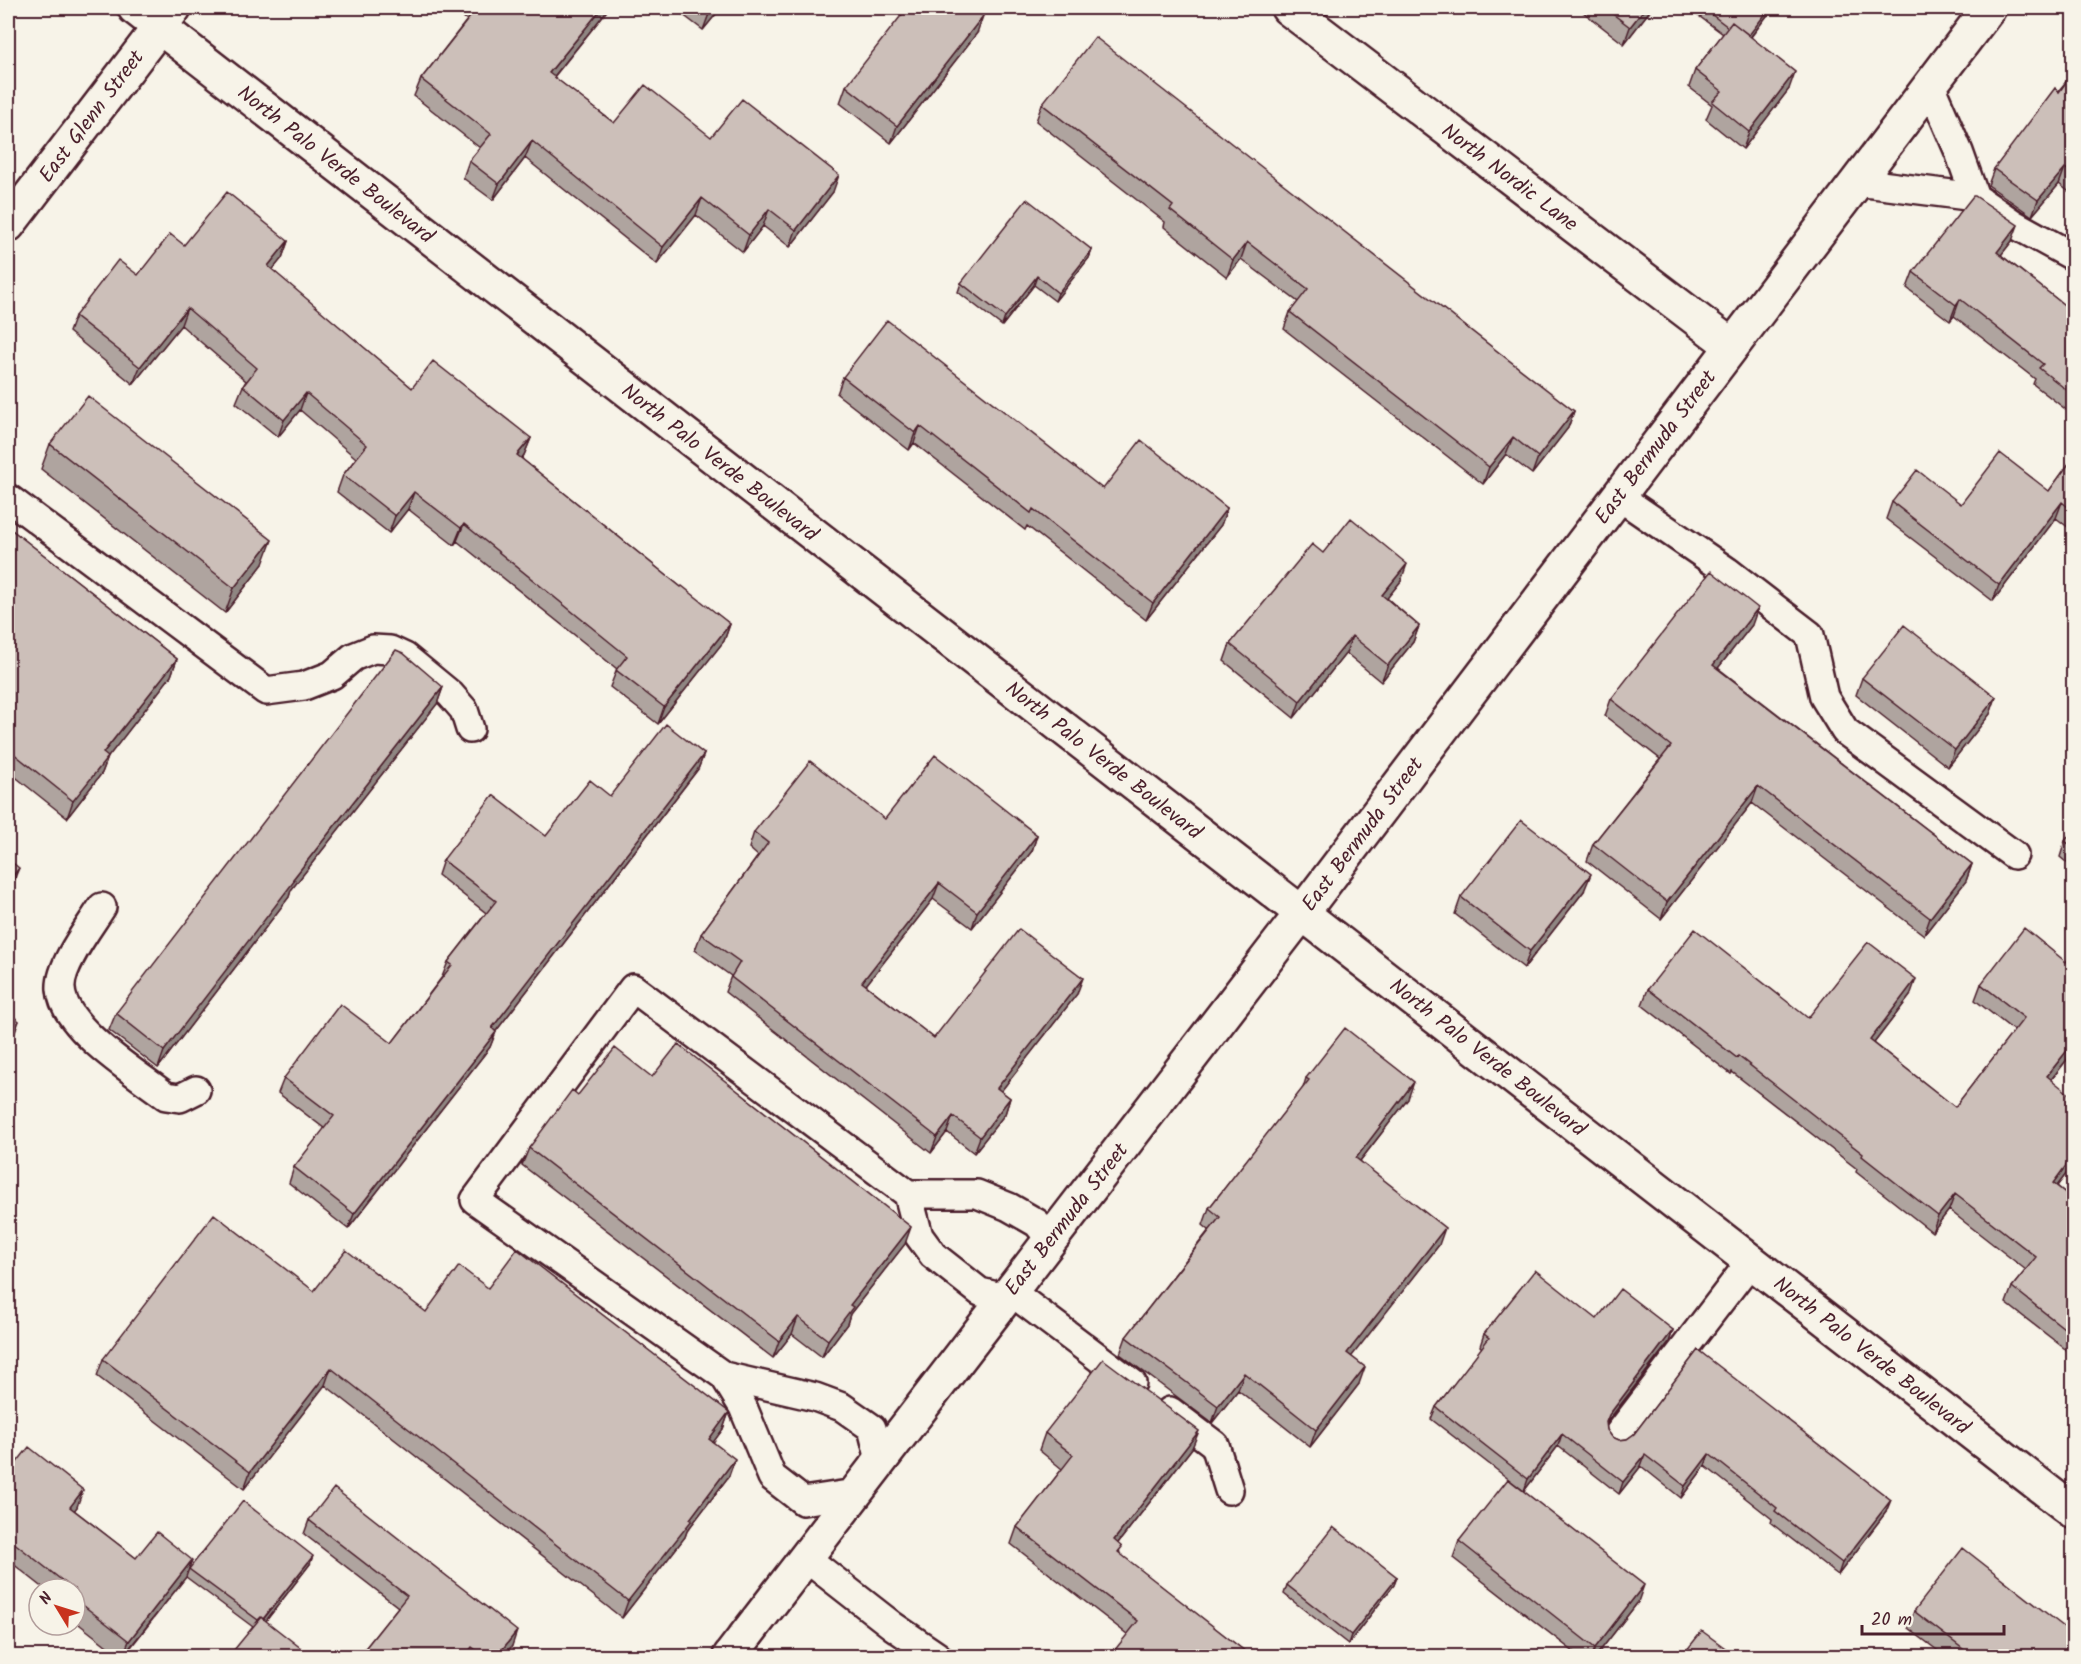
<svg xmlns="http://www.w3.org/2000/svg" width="2081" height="1664" font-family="Kalam,sans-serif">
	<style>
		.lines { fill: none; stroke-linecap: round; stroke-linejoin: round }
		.lane-casing { stroke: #4a1f2b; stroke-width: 32 }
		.street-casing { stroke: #4a1f2b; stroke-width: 38 }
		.secondary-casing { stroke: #4a1f2b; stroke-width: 38 }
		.lane { stroke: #f7f3e8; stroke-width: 27 }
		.street { stroke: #f7f3e8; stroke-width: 33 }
		.secondary { stroke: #f7f3e8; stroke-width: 33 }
		.wall { fill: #afa49f; stroke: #4a1f2b; stroke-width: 1.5 }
		.shaded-wall { fill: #8f8682; stroke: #4a1f2b; stroke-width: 1.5 }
		.building { fill: #ccbfb9; stroke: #4a1f2b; stroke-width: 1.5 }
		.labels { text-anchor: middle; stroke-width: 5; stroke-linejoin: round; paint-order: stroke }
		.street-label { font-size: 21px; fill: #4a1f2b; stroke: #f7f3e8 }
	</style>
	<rect width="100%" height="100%" fill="#f7f3e8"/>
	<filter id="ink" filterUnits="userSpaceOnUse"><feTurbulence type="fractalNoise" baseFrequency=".0167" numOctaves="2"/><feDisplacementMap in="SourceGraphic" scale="12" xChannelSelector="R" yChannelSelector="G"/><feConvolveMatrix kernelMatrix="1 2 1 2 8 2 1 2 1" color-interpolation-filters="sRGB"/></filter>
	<g filter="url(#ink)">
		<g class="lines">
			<defs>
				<path id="lane" d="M1930 85 1959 152 1975 197
					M1857 182 1975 197 2014 224 2074 257
					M1618 496 1727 571 1810 635 1824 697 1845 731 2014 855
					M8 498 266 691 304 686 332 675 353 657 373 649 390 650 405 657 450 694 464 710 470 729
					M102 907C90 926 59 966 61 989 63 1028 136 1073 166 1096L180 1098 196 1090
					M908 1194 919 1236 933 1255 980 1292 1005 1298
					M1010 1291 1132 1383
					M724 1376 815 1397 842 1407 872 1428 880 1460
					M1170 1411 1215 1445 1229 1490
					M1617 1436 1751 1261
					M855 1493 803 1501 772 1477 743 1407 724 1376 475 1200 633 988 908 1194H977L1009 1207 1037 1223 1050 1239
					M806 1558 893 1626 937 1656"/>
				<path id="street" d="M135 8 2074 1512
					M1288 8 1732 346
					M730 1656 1302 913 1989 8"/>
				<path id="secondary" d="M8 225 174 8"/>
			</defs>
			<use href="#lane" class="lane-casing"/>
			<use href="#street" class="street-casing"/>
			<use href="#secondary" class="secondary-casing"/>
			<use href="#lane" class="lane"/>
			<use href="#street" class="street"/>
			<use href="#secondary" class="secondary"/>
		</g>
		<path class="wall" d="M451 8H609L554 77 614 123 711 137 833 192 790 247 763 226 743 252 696 215 657 264 525 158 493 200 463 178 469 161 480 148 414 96 421 79 467 20Z
			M674 8H721L703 30Z
			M1578 8H1652L1624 44Z
			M1688 8H1773L1751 37 1789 89 1743 149 1706 119 1712 105 1689 87 1695 70 1723 34Z
			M977 33 891 143 840 103 846 86Z
			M2073 73V195L2059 184 2032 216 1988 185 1994 169Z
			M1042 104 1574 411 1568 428 1532 474 1506 454 1483 484 1284 329 1290 312 1298 302 1241 259 1227 277 1164 227 1165 222 1036 121Z
			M288 241 282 258 272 270 412 388 531 438 524 455 522 459 681 587 730 624 724 641 658 724 610 687 617 669 457 541 454 545 408 509 389 533 337 492 343 475 356 458 300 410 278 437 236 403 243 386 246 381 181 325 133 384 69 332 75 316 184 245Z
			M2012 241 2001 255 2073 312V415L2033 384 2035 379 1954 316 1950 321 1907 288 1913 272Z
			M1092 250 1089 258 1055 301 1034 285 1002 326 958 292 961 283Z
			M843 377 1103 489 1227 508 1221 525 1146 620 1027 526 1025 530 914 443 909 450 837 394Z
			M50 444 263 564 225 613 41 469Z
			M2073 458V531L2056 518 1993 601 1886 519 1892 502 1961 504 2049 491Z
			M8 527 177 659 171 676 108 757 102 773 67 818 8 771Z
			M1323 553 1401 581 1387 598 1419 626 1413 642 1381 682 1346 653 1294 718 1224 661 1230 644Z
			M1752 625 1718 668 1972 864 1966 881 1924 935 1752 803 1661 919 1587 861 1593 844 1660 759 1605 716 1611 699Z
			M1862 678 1996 697 1990 714 1948 767 1856 695Z
			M443 687 437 704 291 890 289 897 158 1068 109 1030 116 1013Z
			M704 754 698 769 496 1031 490 1047 348 1229 289 1183 294 1167 325 1129 278 1093 284 1078 392 1043 442 977 448 962 486 913 438 875 443 860 546 836 610 796Z
			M885 819 1037 835 1032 851 972 928 933 899 866 985 934 1038 1077 994 1001 1091 1010 1098 1005 1114 974 1153 947 1132 931 1153 725 992 731 976 695 950 701 934 758 856 749 848 754 832Z
			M2073 830V868L2060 857 2065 841Z
			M1584 891 1524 968 1455 914 1461 897Z
			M1981 984 2073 1052 2052 1079 2073 1165 2057 1186 2073 1199V1346L2069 1352 2006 1303 2012 1287 2026 1270 1949 1210 1932 1232 1856 1172 1857 1169 1732 1072 1731 1074 1642 1005 1648 989 1808 1018 1910 996 1874 1043 1955 1107 2014 1031 1975 1000Z
			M652 1077 905 1244 850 1314 847 1324 822 1357 792 1334 773 1358 522 1165 529 1148 578 1095Z
			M1306 1078 1408 1099 1360 1161 1439 1245 1351 1356 1359 1384 1310 1447 1238 1390 1212 1423 1120 1354 1126 1337 1209 1230 1203 1225 1209 1208 1303 1088Z
			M488 1288 729 1412 723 1429 713 1442 729 1476 687 1531 685 1537 622 1618 325 1385 244 1489 97 1376 103 1359 314 1291 426 1312Z
			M1597 1319 1673 1330 1669 1342 1606 1424 1607 1430 1612 1437 1619 1440 1627 1439 1634 1434 1698 1350 1886 1512 1838 1575 1771 1523 1772 1519 1705 1466 1681 1498 1641 1466 1619 1494 1558 1446 1524 1491 1431 1419 1436 1407 1482 1348 1480 1346 1484 1334Z
			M1045 1433 1192 1448 1118 1543 1120 1554 1251 1656 1127 1634 1011 1544 1017 1527 1062 1469 1039 1450Z
			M8 1469 77 1507 74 1510 136 1558 189 1569 310 1564 266 1621 253 1627 186 1577 124 1656H120L75 1621V1589H45L8 1560Z
			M309 1520 512 1646 503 1656H359L398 1607 304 1534Z
			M1459 1541 1638 1602 1596 1656H1579L1453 1558Z
			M1397 1577 1394 1585 1348 1644 1284 1594 1287 1585Z
			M1914 1611 2073 1656H1945L1908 1628Z"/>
		<path class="shaded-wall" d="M602 8H609L543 90 549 73Z
			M714 8H721L703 30 709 14Z
			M1645 8H1652L1624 44 1630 27Z
			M1770 8H1773L1742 48 1745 39Z
			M983 16 977 33 891 143 897 126Z
			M1795 72 1789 89 1743 149 1749 132Z
			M532 141 525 158 493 200 499 184Z
			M2065 168 2059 184 2032 216 2038 200Z
			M839 175 833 192 790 247 796 230Z
			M702 198 696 215 657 264 663 247Z
			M769 209 763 226 743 252 749 235Z
			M2018 225 2012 241 1991 268 1997 252Z
			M288 241 282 258 262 283 268 266Z
			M1247 242 1241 259 1227 277 1233 260Z
			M1092 250 1089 258 1055 301 1058 293Z
			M1037 276 1034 285 1002 326 1005 317Z
			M1960 299 1954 316 1950 321 1956 305Z
			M187 308 181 325 133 384 140 367Z
			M306 393 300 410 278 437 284 420Z
			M1574 411 1568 428 1532 474 1538 457Z
			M920 426 914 443 909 450 915 433Z
			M1513 437 1506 454 1483 484 1489 467Z
			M531 438 524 455 511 472 517 455Z
			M414 492 408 509 389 533 395 516Z
			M2062 502 2056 518 1993 601 1999 585Z
			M1227 508 1221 525 1146 620 1153 603Z
			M464 524 457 541 454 545 461 528Z
			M272 540 263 564 225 613 234 588Z
			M1407 564 1401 581 1376 612 1382 595Z
			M1758 608 1752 625 1707 682 1713 665Z
			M730 624 724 641 658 724 664 707Z
			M1419 626 1413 642 1381 682 1388 665Z
			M1352 636 1346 653 1294 718 1300 701Z
			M177 659 171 676 108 757 102 773 67 818 73 801 103 753Z
			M443 687 437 704 291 890 289 897 158 1068 164 1051 293 879Z
			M1996 697 1990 714 1948 767 1955 750Z
			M704 754 698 769 486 1044 492 1028Z
			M1758 786 1752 803 1661 919 1667 902Z
			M1037 835 1032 851 972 928 977 912Z
			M1972 864 1966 881 1924 935 1930 918Z
			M19 868 12 885 8 891V882Z
			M1591 874 1584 891 1524 968 1530 951Z
			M939 883 933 899 856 998 862 982Z
			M1083 978 1077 994 991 1104 997 1088Z
			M1916 979 1910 996 1864 1056 1870 1040Z
			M19 1021 13 1038 8 1045V1036Z
			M496 1032 490 1047 348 1229 354 1214Z
			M2073 1043V1052L2041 1092 2047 1076Z
			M1414 1082 1408 1099 1349 1175 1356 1158Z
			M1010 1098 1005 1114 974 1153 980 1137Z
			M953 1116 947 1132 931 1153 937 1137Z
			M2073 1156V1165L2047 1199 2053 1183Z
			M1955 1194 1949 1210 1932 1232 1938 1216Z
			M911 1227 905 1244 850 1314 847 1324 822 1357 828 1340 850 1305Z
			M1445 1228 1439 1245 1341 1370 1347 1353Z
			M798 1317 792 1334 773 1358 779 1341Z
			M1673 1330 1669 1342 1604 1426 1609 1415Z
			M2073 1340V1346L2069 1352Z
			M1365 1367 1359 1384 1310 1447 1316 1430Z
			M331 1368 325 1385 244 1489 250 1472Z
			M1244 1373 1238 1390 1212 1423 1218 1406Z
			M729 1412 723 1429 703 1456 709 1439Z
			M1199 1431 1192 1448 1107 1557 1114 1540Z
			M1562 1434 1558 1446 1524 1491 1528 1479Z
			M1709 1454 1705 1466 1681 1498 1685 1486Z
			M1645 1455 1641 1466 1619 1494 1623 1482Z
			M735 1459 729 1476 687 1531 685 1537 622 1618 628 1601Z
			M83 1490 77 1507 64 1524 70 1507Z
			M1891 1500 1886 1512 1838 1575 1842 1563Z
			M313 1556 310 1564 258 1631 261 1622Z
			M192 1560 186 1577 123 1656 129 1641Z
			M1397 1577 1394 1585 1348 1644 1351 1635Z
			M1644 1585 1638 1602 1596 1656H1592L1595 1648Z
			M517 1631 512 1646 503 1656H497Z
			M472 1647 469 1656H465Z"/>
		<path class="building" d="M477 8H602L549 73 614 123 645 85 711 137 742 99 839 175 796 230 769 209 749 235 702 198 663 247 532 141 499 184 469 161 491 134 421 79Z
			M702 8H714L709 14Z
			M907 8H972L983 16 897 126 846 86Z
			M1605 8H1645L1630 27Z
			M1703 8H1770L1749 35 1732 22 1728 27Z
			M1732 22 1795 72 1749 132 1712 102 1722 91 1695 70Z
			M1095 37 1574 411 1538 457 1513 437 1489 467 1290 312 1308 289 1247 242 1233 260 1170 210 1173 206 1042 104Z
			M2073 73V174L2065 168 2038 200 1994 169 2055 88 2059 92Z
			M227 192 288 241 268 266 412 388 433 361 531 438 517 455 681 587 682 586 730 624 664 707 616 670 627 656 464 524 461 528 414 492 395 516 343 475 367 445 306 393 284 420 243 386 257 368 187 308 140 367 75 316 118 260 138 275 170 234 184 245Z
			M1973 196H1975L2018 225 1997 252 2073 312V395L2039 368 2043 364 1960 299 1956 305 1913 272Z
			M1027 199 1092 250 1058 293 1037 276 1005 317 961 283Z
			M887 320 1103 489 1141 440 1227 508 1153 603 1033 509 1031 513 920 426 915 433 843 377Z
			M88 396 272 540 234 588 50 444Z
			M2000 453 2049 491 2073 458V511L2062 502 1999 585 1892 502 1917 470 1961 504Z
			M1351 518 1407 564 1382 595 1419 626 1388 665 1352 636 1300 701 1230 644 1312 544 1323 553Z
			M8 527 177 659 103 753 108 757 73 801 8 749Z
			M1711 571 1758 608 1713 665 1972 864 1930 918 1758 786 1667 902 1593 844 1671 746 1611 699Z
			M1904 625 1996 697 1955 750 1862 678Z
			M396 650 403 653 443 687 293 879 295 880 164 1051 116 1013Z
			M666 724 704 754 492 1028 496 1032 354 1214 294 1167 334 1116 284 1078 340 1004 392 1043 452 965 448 962 496 901 443 860 493 795 546 836 590 780 610 796Z
			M935 755 1037 835 977 912 939 883 862 982 934 1038 1019 929 1083 978 997 1088 1010 1098 980 1137 953 1116 937 1137 731 977 740 962 701 934 768 843 754 832 810 761 885 819Z
			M1521 820 1591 874 1530 951 1461 897Z
			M2073 830V847L2065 841Z
			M8 859 19 868 8 882Z
			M2024 928 2066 962 2073 953V1043L2047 1076 2073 1097V1156L2053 1183 2073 1199V1335L2012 1287 2036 1257 1955 1194 1938 1216 1862 1156 1863 1154 1738 1056 1737 1058 1648 989 1695 929 1808 1018 1868 942 1916 979 1870 1040 1955 1107 2024 1018 1981 984Z
			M8 1012 19 1021 8 1036Z
			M1345 1028 1414 1082 1356 1158 1445 1228 1347 1353 1365 1367 1316 1430 1244 1373 1218 1406 1126 1337 1220 1217 1209 1208 1309 1080 1306 1078Z
			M678 1044 911 1227 850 1305 853 1307 828 1340 798 1317 779 1341 529 1148 572 1090 578 1095 615 1048 652 1077Z
			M214 1214 314 1291 346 1250 426 1312 459 1266 488 1288 517 1249 729 1412 709 1439 735 1459 690 1519 692 1520 628 1601 331 1368 250 1472 103 1359Z
			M1535 1270 1597 1319 1620 1289 1673 1330 1609 1415 1606 1422 1607 1430 1612 1437 1619 1440 1627 1439 1634 1434 1698 1350 1891 1500 1842 1563 1775 1511 1777 1508 1709 1454 1685 1486 1645 1455 1623 1482 1562 1434 1528 1479 1436 1407 1489 1338 1484 1334Z
			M1103 1359 1199 1431 1114 1540 1122 1547 1118 1552 1251 1656H1110L1138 1621 1017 1527 1073 1455 1045 1433Z
			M29 1447 83 1490 70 1507 136 1558 157 1532 192 1560 129 1641 75 1599V1593L76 1592 75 1589H73L8 1538V1469L10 1471Z
			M1508 1479 1644 1585 1595 1648 1459 1541Z
			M334 1488 517 1631 497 1656H484L472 1647 465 1656H359L407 1596 309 1520Z
			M243 1501 313 1556 263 1619 261 1617 258 1620 189 1569Z
			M1333 1527 1397 1577 1351 1635 1287 1585Z
			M1963 1548 2073 1634V1656H1971H1972L1914 1611Z
			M261 1617 311 1656H229Z
			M1702 1631 1736 1656H1682Z"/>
	</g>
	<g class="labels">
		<g class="street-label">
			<text transform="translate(91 116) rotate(-53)" y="7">East Glenn Street</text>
			<text transform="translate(336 164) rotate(38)" y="7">North Palo Verde Boulevard</text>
			<text transform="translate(1510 177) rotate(37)" y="7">North Nordic Lane</text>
			<text transform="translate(1655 447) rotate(-53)" y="7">East Bermuda Street</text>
			<text transform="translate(720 462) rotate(38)" y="7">North Palo Verde Boulevard</text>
			<text transform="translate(1104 760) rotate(38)" y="7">North Palo Verde Boulevard</text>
			<text transform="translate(1362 834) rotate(-53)" y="7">East Bermuda Street</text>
			<text transform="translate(1488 1057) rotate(38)" y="7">North Palo Verde Boulevard</text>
			<text transform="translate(1066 1219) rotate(-52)" y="7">East Bermuda Street</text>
			<text transform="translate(1872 1355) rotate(38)" y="7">North Palo Verde Boulevard</text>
		</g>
	</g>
	<rect width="2081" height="1664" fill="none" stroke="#f7f3e8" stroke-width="30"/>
	<rect x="15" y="15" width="2051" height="1634" fill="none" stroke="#4a1f2b" stroke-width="2" filter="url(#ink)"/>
	<g transform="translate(57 1607) rotate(308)"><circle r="28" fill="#f7f3e8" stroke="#b29e9c" stroke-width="1.5"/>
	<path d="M0-4.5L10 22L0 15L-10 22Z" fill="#c8321e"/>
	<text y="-9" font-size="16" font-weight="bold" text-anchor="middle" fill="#4a1f2b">N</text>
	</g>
	<path d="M1862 1625v9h142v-9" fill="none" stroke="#4a1f2b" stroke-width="3"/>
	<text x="1871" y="1625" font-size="18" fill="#4a1f2b" stroke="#f7f3e8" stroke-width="4.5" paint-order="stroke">20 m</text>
</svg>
